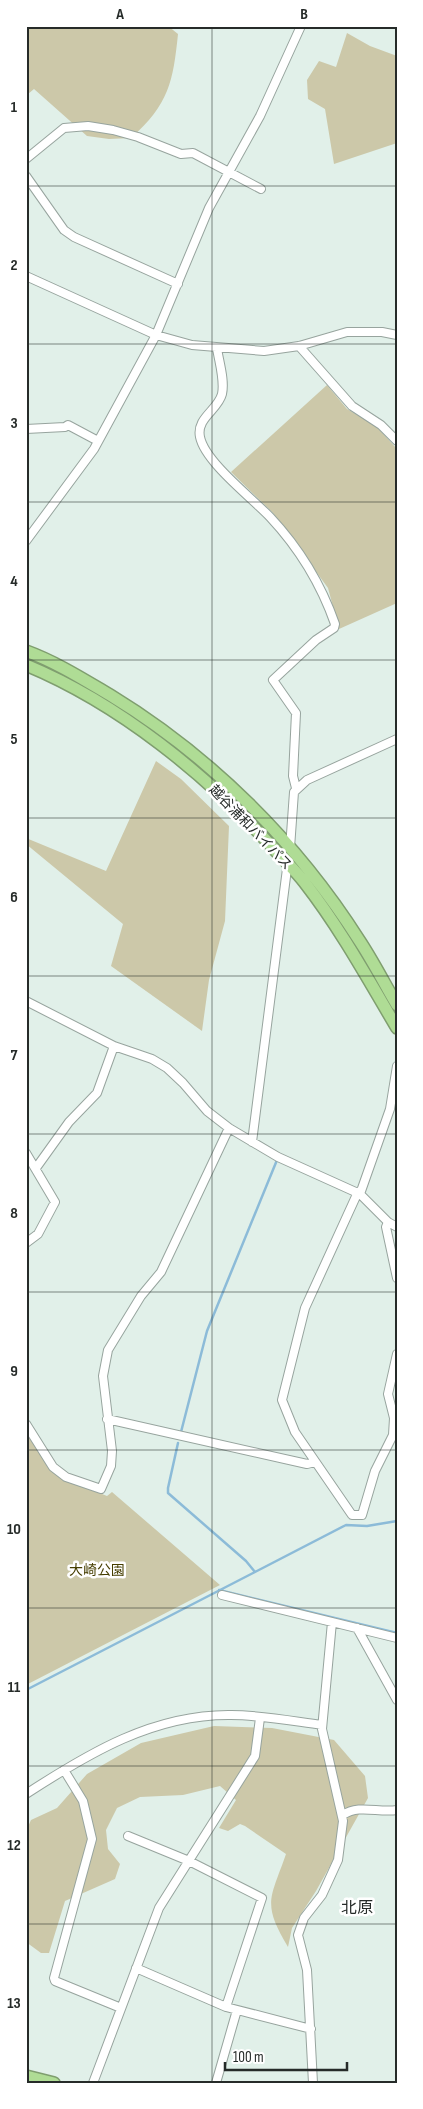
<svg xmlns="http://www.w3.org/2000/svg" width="423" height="2109" font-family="'Sofia Sans Condensed','Noto Sans JP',sans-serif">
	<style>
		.green { fill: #ccc8a9 }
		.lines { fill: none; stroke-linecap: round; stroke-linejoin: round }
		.stream { stroke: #8cbbd8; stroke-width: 2.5 }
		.minor-casing { stroke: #97a49e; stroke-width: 10 }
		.highway-casing { stroke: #7f9e6f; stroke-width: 14 }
		.minor { stroke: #fff; stroke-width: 8 }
		.highway { stroke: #afdc95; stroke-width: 11 }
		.grid { fill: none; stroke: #262b29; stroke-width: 1; stroke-opacity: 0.55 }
		.labels { text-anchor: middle; stroke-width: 5; stroke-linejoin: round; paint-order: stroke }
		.street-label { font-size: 14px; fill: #262b29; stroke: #fff }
		.park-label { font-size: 14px; fill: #463e00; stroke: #fff }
		.quarter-label { font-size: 16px; fill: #262b29; stroke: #fff }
		.neatline { fill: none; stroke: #262b29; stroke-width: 2 }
		.grid-label { font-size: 16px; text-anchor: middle; font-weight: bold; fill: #262b29 }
	</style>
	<rect width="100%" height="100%" fill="#e1f0e9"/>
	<path class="green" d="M26 26H168L178 34C173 82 169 104 131 138L109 139 87 136 34 89 28 94 26 92Z
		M347 33 370 46 397 56V143L334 164 325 109 308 99 307 80 319 61 336 67Z
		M327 385 347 409 376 426 397 449V603L339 629 328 588 273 513 231 472Z
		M156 761 181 779 229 826 225 921 209 980 202 1031 111 966 123 924 26 844V838L106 871Z
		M26 1429 65 1479 107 1496 112 1492 220 1585 26 1685Z
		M214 1726 272 1728 334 1740 365 1776 368 1798 316 1891 292 1928 288 1947C262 1903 270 1900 286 1854L245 1826 240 1824 228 1831 219 1828 236 1800 220 1786 183 1795 140 1797 117 1808 106 1830 108 1849 120 1864 115 1879 65 1901 49 1953H41L26 1942V1831L31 1820 57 1808 87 1774 141 1743Z"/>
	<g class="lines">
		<path class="stream" d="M181 1432 207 1331 277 1160
			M255 1572 346 1525 367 1526 397 1521
			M219 1590 397 1633
			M26 1690 255 1572 246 1561 168 1493V1488L178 1443"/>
		<defs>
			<path id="minor" d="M26 159 64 128 88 126 113 130 138 137 181 154 193 153 261 189
				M26 176 64 230 74 237 178 284
				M26 276 156 335 192 345 264 351 299 346 347 332H382L397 335
				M299 346 352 406 381 425 397 441
				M217 348C219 362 225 380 222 394 218 410 196 418 200 437 205 462 252 498 270 517 299 548 321 584 335 624L334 628 316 640 273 680 296 713 293 776 296 788
				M26 429 65 427 68 425 98 441
				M26 541 94 449 156 335 209 208 260 116 301 26
				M290 848 294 792 307 780 397 739
				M26 1001 114 1046 152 1059 167 1068 183 1083 207 1111 229 1128 278 1157 360 1194 388 1222 397 1227
				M252 1142 288 861
				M26 1153 55 1202 38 1234 26 1243
				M36 1168 69 1122 97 1093 114 1046
				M358 1192 305 1308 282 1400 295 1432 352 1515H362L375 1471 393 1435 394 1418 388 1394 397 1354
				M360 1194 390 1109 397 1066
				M388 1222 386 1227 397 1278
				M107 1419 307 1464 315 1462
				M26 1424 53 1467 66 1477 101 1489 111 1466 112 1451 103 1376 108 1350 141 1296 161 1272 229 1128
				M222 1595 397 1638
				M357 1628 397 1700
				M64 1770 83 1801 92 1839 54 1978 55 1981 121 2008
				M26 1794C89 1753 154 1714 231 1715 261 1715 292 1721 322 1725
				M343 1815C359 1804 378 1813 397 1810
				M128 1836 189 1861 262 1898 226 2007
				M136 1968 226 2007 311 2029
				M93 2083 159 1908 255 1756 260 1718
				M216 2083 237 2010
				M313 2083 307 1970 298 1935 304 1918 322 1895 338 1860 343 1821 322 1729 332 1622"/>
			<path id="highway" d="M26 651C56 662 83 679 110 695 210 756 296 841 359 940 373 961 384 983 397 1005
				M26 665C120 704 207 775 274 849 285 861 296 871 305 883 340 928 368 979 397 1028
				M26 2076 54 2083"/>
		</defs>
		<use href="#minor" class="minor-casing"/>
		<use href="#highway" class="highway-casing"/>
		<use href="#minor" class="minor"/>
		<use href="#highway" class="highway"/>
	</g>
	<path class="grid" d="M212 26V2083M26 186H397M26 344H397M26 502H397M26 660H397M26 818H397M26 976H397M26 1134H397M26 1292H397M26 1450H397M26 1608H397M26 1766H397M26 1924H397"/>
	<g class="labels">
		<g class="street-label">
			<text transform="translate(251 827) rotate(46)" y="5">越谷浦和バイパス</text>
		</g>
		<g class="park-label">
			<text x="97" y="1575">大崎公園</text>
		</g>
		<g class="quarter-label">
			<text x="357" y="1913">北原</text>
		</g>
	</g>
	<rect width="423" height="2109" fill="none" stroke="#ffffff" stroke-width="55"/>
	<path d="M225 2062v8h122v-8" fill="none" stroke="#262b29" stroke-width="2.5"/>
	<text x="233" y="2062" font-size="15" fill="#262b29" stroke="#ffffff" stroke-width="4" paint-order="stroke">100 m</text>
	<rect x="28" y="28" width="368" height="2054" class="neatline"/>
	<g class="grid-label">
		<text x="120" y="19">A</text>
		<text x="304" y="19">B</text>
		<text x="14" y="112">1</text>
		<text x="14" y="270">2</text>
		<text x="14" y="428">3</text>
		<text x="14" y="586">4</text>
		<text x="14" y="744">5</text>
		<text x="14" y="902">6</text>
		<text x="14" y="1060">7</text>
		<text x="14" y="1218">8</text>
		<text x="14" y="1376">9</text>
		<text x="14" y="1534">10</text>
		<text x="14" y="1692">11</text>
		<text x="14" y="1850">12</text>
		<text x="14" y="2008">13</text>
	</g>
</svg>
